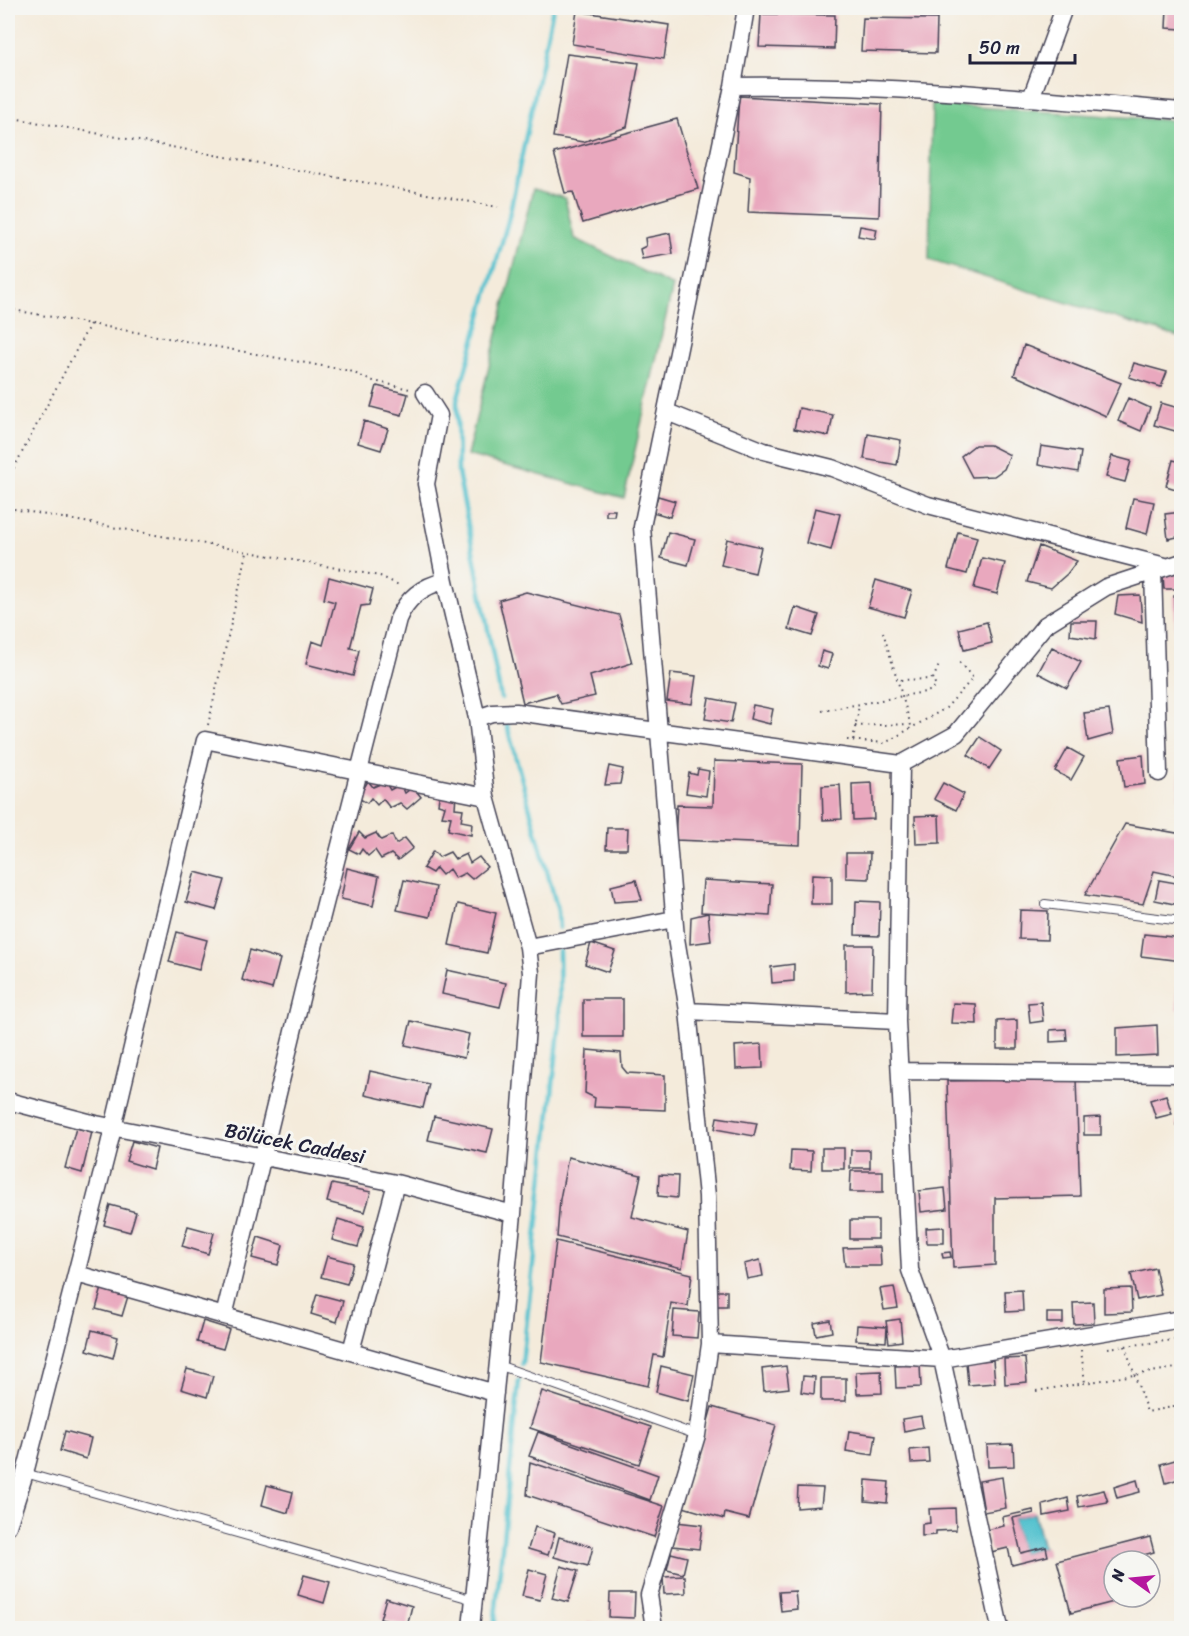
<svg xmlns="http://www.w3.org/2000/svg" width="1189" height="1636" font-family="Sriracha,sans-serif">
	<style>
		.green { fill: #73ca90; stroke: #4a7666; stroke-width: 1.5 }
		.water { fill: #56c2cf; stroke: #3c7285; stroke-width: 1.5 }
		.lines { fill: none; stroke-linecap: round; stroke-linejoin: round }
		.stream { stroke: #56c2cf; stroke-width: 4.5 }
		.building { fill: #e9a8be }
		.service-casing { stroke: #424053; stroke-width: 10 }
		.minor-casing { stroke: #424053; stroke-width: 19 }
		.path { stroke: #424053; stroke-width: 2; stroke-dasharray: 1.5 4.5; stroke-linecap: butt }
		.service { stroke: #fff; stroke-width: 8 }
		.minor { stroke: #fff; stroke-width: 16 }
		.labels { text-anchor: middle; stroke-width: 6; stroke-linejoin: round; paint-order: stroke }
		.street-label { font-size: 20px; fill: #22223b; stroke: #f6f6f2 }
	</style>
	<rect width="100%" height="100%" fill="#f6f6f2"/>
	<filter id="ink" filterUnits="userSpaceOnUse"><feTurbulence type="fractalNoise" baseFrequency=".0167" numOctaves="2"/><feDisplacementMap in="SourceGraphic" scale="12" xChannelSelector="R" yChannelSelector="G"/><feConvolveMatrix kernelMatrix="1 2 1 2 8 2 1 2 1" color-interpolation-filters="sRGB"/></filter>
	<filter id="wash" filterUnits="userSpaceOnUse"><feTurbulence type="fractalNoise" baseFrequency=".008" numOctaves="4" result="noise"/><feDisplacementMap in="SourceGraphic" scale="24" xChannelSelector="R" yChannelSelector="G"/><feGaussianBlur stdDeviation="1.35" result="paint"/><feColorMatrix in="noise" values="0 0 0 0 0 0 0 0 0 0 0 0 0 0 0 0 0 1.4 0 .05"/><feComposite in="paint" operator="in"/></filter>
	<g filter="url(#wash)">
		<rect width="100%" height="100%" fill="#f4ebdb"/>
		<path class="green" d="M932 104 1181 121V338L929 260Z
			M533 189 565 198 574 238 673 286 624 498 467 455Z"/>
		<path class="water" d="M1034 1513 1043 1548 1021 1553 1013 1518Z"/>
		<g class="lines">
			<path class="stream" d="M501 698 458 472 457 400 508 221 553 8
				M506 722 558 911 559 928
				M522 1364 560 1021 559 951
				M494 1628 519 1381"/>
		</g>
		<g id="blocks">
			<path class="building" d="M695 8H712L711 12Z
				M1167 8H1182V29L1166 28Z
				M577 11 669 25 664 59 572 44Z
				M761 14 835 15 834 49 759 47Z
				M863 18 937 19 936 53 861 51Z
				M567 54 639 63 627 127 583 142 553 137Z
				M739 96 882 104 879 217 748 212 750 177 734 172Z
				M677 119 698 189 583 223 573 192 565 193 554 153Z
				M860 226 877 229 875 239 858 236Z
				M670 233 673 254 642 259 640 249 646 246 645 238Z
				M1024 345 1121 383 1106 416 1014 375Z
				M1134 363 1167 372 1161 387 1129 377Z
				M377 386 408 394 402 415 371 407Z
				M1128 398 1150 408 1141 431 1118 421Z
				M1161 403 1182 409V433L1154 425Z
				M799 408 833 415 829 436 794 429Z
				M364 421 388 429 381 450 358 443Z
				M868 434 901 440 897 465 864 459Z
				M975 445H990L1010 455 1004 469 994 476 972 477 961 456Z
				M1041 446 1081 452 1078 472 1038 465Z
				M1112 456 1131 461 1125 482 1106 477Z
				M1173 460 1182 462V491L1166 486Z
				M658 496 675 501 670 517 653 512Z
				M1133 498 1154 502 1147 534 1126 528Z
				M815 508 840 514 831 550 806 543Z
				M606 510H615L614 516H606Z
				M1182 512V536L1168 539 1165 514Z
				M668 532 695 539 688 565 661 558Z
				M958 532 977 537 967 574 948 569Z
				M727 539 761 547 755 573 721 565Z
				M1039 546 1077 561 1067 574 1051 588 1027 582Z
				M982 558 1005 563 997 594 974 588Z
				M1182 573V589H1164L1163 574Z
				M329 577 373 589 369 605 361 606 350 648 359 650 353 676 306 664 312 641 323 645 335 602 324 599Z
				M876 580 912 591 904 617 868 607Z
				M526 592 619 615 632 663 590 676 595 696 561 704 556 694 523 703 499 600Z
				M1140 595 1142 622 1115 614 1118 596Z
				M1182 595V640H1176L1174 596Z
				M795 607 819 615 812 636 789 629Z
				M1071 621H1097L1096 639 1070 635Z
				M987 622 992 643 964 650 959 629Z
				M1052 647 1081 662 1067 688 1038 673Z
				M822 651 832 654 828 669 818 666Z
				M671 673 696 676 692 704 667 701Z
				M709 698 735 703 731 723 705 719Z
				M753 705 773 709 770 724 750 719Z
				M1109 710 1113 734 1088 741 1084 713Z
				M980 737 1001 751 989 769 968 755Z
				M1068 748 1084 757 1071 780 1055 771Z
				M1143 755 1145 784 1124 787 1120 758Z
				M714 761 802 764 800 845 675 840 677 805 713 806Z
				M609 766 623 769 620 784 605 785Z
				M1180 767H1182V798H1178Z
				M698 769 709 771 706 796 686 793 689 773 697 775Z
				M368 781 373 787 385 782 390 790 401 784 405 793 413 787 421 797 407 809 400 803 390 808 383 799 377 805 371 798 367 803 358 798Z
				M872 783 874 819 853 820 852 784Z
				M943 783 964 794 956 810 934 799Z
				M840 785 842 819 823 820 822 786Z
				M440 791 456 794 455 808 463 809 461 821 472 823 471 835 448 830 451 817 442 816 445 806 438 804Z
				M939 815 940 843 916 844 915 816Z
				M1125 824 1182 834V877L1154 871 1143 904 1085 895Z
				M607 828H628L627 849H606Z
				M359 832 365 838 376 833 381 840 392 835 396 844 405 838 413 848 398 860 391 854 381 859 375 850 368 856 362 849 359 854 349 849Z
				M433 851 439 857 450 852 455 859 466 854 470 863 479 857 487 867 472 879 465 873 455 878 449 869 442 875 436 868 432 873 423 868Z
				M846 853H870L869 879 846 878Z
				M347 868 379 876 373 906 341 899Z
				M195 872 225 880 216 910 186 902Z
				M812 874 832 875V904H811Z
				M404 880 436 887 430 917 397 910Z
				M636 880 642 900 614 902 611 886Z
				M703 880 772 884 770 916 701 912Z
				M1159 880 1182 884 1179 905 1155 900Z
				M856 901 880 902 879 936 855 935Z
				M458 904 496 913 487 953 449 945Z
				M1020 910 1048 911 1047 940 1019 939Z
				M708 913 711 941 690 944 691 917Z
				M177 932 207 940 199 970 169 962Z
				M1144 934 1182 938V961L1141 956Z
				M591 943 615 951 608 972 585 964Z
				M846 945H873L872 991 846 992Z
				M250 950 280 959 272 989 242 980Z
				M794 964V981L772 983 771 967Z
				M447 970 506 983 500 1007 442 994Z
				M1177 986H1182V1009H1177Z
				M583 999H623V1037H583Z
				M1041 1002 1043 1021 1030 1023 1028 1003Z
				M953 1003 976 1004 977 1024 951 1023Z
				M1017 1020V1049H997V1021Z
				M411 1021 469 1034 464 1058 405 1045Z
				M1157 1025 1158 1055 1117 1057V1028Z
				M1066 1029 1067 1041 1050 1042V1030Z
				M762 1044 763 1068 736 1069 735 1046Z
				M587 1050 621 1053 622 1067 627 1073 665 1075V1110L594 1107 595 1098 585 1093Z
				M370 1071 429 1084 423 1108 365 1095Z
				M1076 1079 1080 1196 995 1198V1265L953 1268 947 1081Z
				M1181 1080H1182V1097L1177 1096Z
				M1166 1095 1172 1114 1156 1118 1150 1100Z
				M1181 1106H1182V1127L1176 1125Z
				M434 1116 493 1129 487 1153 428 1140Z
				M717 1117 757 1123 754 1136 715 1129Z
				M1101 1117V1135H1084V1118Z
				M76 1128 92 1132 82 1173 65 1168Z
				M132 1141 157 1148 152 1169 126 1161Z
				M822 1148H844V1169H822Z
				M791 1150 812 1151 811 1171 790 1170Z
				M851 1150H870V1168H850Z
				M568 1157 641 1175 632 1217 688 1232 682 1268 557 1237 560 1199Z
				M851 1171H883V1192H850Z
				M659 1175 678 1176 677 1198 658 1196Z
				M332 1184 371 1192 365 1212 327 1202Z
				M945 1188 947 1209 921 1212 919 1191Z
				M110 1205 136 1212 130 1232 104 1225Z
				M338 1219 364 1227 358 1247 332 1240Z
				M850 1220H878V1239H850Z
				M188 1226 214 1233 208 1254 182 1246Z
				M944 1227V1243H927L926 1228Z
				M258 1237 283 1245 278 1265 252 1258Z
				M556 1241 692 1274 688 1306 671 1303 663 1357 654 1355 648 1386 541 1362Z
				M880 1247 881 1266H845L843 1248Z
				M950 1252 951 1257 943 1258 942 1253Z
				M327 1256 353 1263 347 1284 321 1277Z
				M760 1260 763 1276 747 1279 744 1264Z
				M1155 1268 1161 1295 1137 1300 1131 1274Z
				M894 1287 898 1308 884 1310 880 1289Z
				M102 1288 128 1296 122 1316 96 1309Z
				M1131 1288 1132 1312 1104 1313V1289Z
				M1022 1290 1023 1311 1006 1312 1005 1291Z
				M713 1291H727V1306H713Z
				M317 1294 343 1301 337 1322 311 1314Z
				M1093 1302 1094 1323 1074 1324 1073 1303Z
				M674 1310 699 1312 697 1338 672 1336Z
				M1047 1313H1063V1323H1047Z
				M900 1319 902 1341 889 1343 886 1321Z
				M830 1320 832 1332 816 1335 814 1323Z
				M203 1321 229 1329 223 1349 197 1342Z
				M857 1325 887 1327 886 1342 856 1340Z
				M92 1330 118 1337 113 1358 87 1350Z
				M1025 1358 1027 1382 1005 1384 1004 1359Z
				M993 1360 995 1383 968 1385 966 1362Z
				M920 1365 921 1387 896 1388 895 1366Z
				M661 1366 694 1374 688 1401 656 1392Z
				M786 1366 789 1388 764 1391 762 1369Z
				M187 1369 213 1376 207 1397 181 1389Z
				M881 1371 882 1393 857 1394 856 1372Z
				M803 1376 815 1377 814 1394 801 1392Z
				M821 1378H846V1401H821Z
				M542 1391 651 1427 639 1464 530 1428Z
				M712 1407 776 1425 749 1519 725 1513 724 1519 683 1507Z
				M921 1416 923 1427 904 1431 902 1419Z
				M65 1431 91 1438 86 1459 60 1451Z
				M849 1431 876 1435 873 1455 846 1451Z
				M538 1432 658 1475 650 1500 529 1456Z
				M1013 1444 1014 1466 988 1467 987 1445Z
				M928 1448 929 1462 911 1463 910 1450Z
				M1182 1458V1478L1166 1483 1161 1464Z
				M530 1462 664 1506 654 1537 527 1495Z
				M1002 1477 1006 1508 984 1512 979 1481Z
				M866 1480 889 1482 887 1503 865 1501Z
				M1137 1480 1140 1492 1117 1498 1114 1487Z
				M267 1485 293 1492 288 1513 262 1505Z
				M798 1487 823 1488 821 1506 797 1508Z
				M1104 1490 1108 1502 1079 1507 1077 1496Z
				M1068 1498 1070 1511 1044 1516 1043 1505Z
				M955 1508 956 1530 936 1531V1535L922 1536V1524L930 1523 929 1509Z
				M1033 1510 1034 1513 1013 1518 1021 1553 1046 1547 1048 1556 1012 1565 1008 1548 991 1552 986 1530 1004 1526 1002 1517Z
				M676 1522 702 1525 699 1549 673 1546Z
				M535 1527 555 1533 548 1555 528 1549Z
				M559 1537 593 1547 588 1566 554 1557Z
				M1150 1537 1154 1552 1137 1557 1138 1561H1114V1597L1129 1598 1071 1613 1057 1561Z
				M671 1553 687 1557 683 1574 667 1570Z
				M561 1566 578 1571 568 1602 552 1598Z
				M529 1569 547 1574 540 1600 522 1596Z
				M304 1575 330 1582 324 1603 298 1595Z
				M685 1576 686 1593 664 1594 663 1577Z
				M795 1591 797 1609 781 1611 779 1592Z
				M610 1593H635L634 1618 609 1617Z
				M386 1598 412 1606 407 1626 380 1619Z
				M588 1622 606 1625V1628H587Z"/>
		</g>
	</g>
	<g filter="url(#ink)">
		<use href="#blocks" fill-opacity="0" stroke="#424053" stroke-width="1.5"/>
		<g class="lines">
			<defs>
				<path id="service" d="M1045 904 1182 921
					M498 1365 697 1435
					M25 1473 474 1600"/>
				<path id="minor" d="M733 86C883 84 1033 98 1182 111
					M1031 98 1064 8
					M425 393 439 415 426 484 445 581 477 718 486 797
					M667 412 764 451 832 468 928 505 1165 566
					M1153 570 1159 773
					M477 718 492 713 516 712 901 764 956 734 1045 625 1106 587 1182 562
					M901 764 897 1021 910 1270 942 1359 1000 1628
					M528 947 674 919
					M688 1011 897 1021
					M900 1071 1182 1074
					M8 1101 96 1124 396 1183 513 1214
					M77 1274 495 1393
					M224 1316 305 982 398 619C407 598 422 586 445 581
					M710 1344 942 1359 1182 1319
					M351 1351 396 1183
					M8 1526 25 1473 108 1149 205 740 486 797 528 947 531 973 513 1214 471 1628
					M654 1628 649 1595 697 1435 710 1344 707 1196 688 1011 676 938 642 527 733 86 746 8"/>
			</defs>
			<use href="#service" class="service-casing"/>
			<use href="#minor" class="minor-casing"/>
			<path class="path" d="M8 117 498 207
				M8 309 350 371 369 380 410 389
				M8 479 90 324
				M8 508 380 576 401 586
				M883 632 912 729
				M933 679 939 665
				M822 711 930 691 936 686 933 679 897 680
				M208 725 247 553
				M855 726 909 724
				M847 740 885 743 946 708 973 678 959 662
				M853 740 859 705
				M1176 1341 1182 1376
				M1125 1346 1147 1412 1182 1405
				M1108 1348 1182 1339
				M1081 1350 1085 1383
				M1036 1391 1182 1367"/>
			<use href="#service" class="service"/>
			<use href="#minor" class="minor"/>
		</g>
	</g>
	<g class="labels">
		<g class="street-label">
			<text transform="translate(295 1143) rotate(11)" y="7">Bölücek Caddesi</text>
		</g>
	</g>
	<rect width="1189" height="1636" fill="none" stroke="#f6f6f2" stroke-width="30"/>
	<g transform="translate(1132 1579) rotate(285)"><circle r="28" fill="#f6f6f2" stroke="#a1a1a9" stroke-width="1.5"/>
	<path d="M0-4.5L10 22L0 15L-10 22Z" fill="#b5179e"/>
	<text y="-9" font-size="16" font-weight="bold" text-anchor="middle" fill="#22223b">N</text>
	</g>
	<path d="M970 54v9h105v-9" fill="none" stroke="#22223b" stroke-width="3"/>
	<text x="979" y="54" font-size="18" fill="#22223b" stroke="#f6f6f2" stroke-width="4.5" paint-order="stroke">50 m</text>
</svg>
